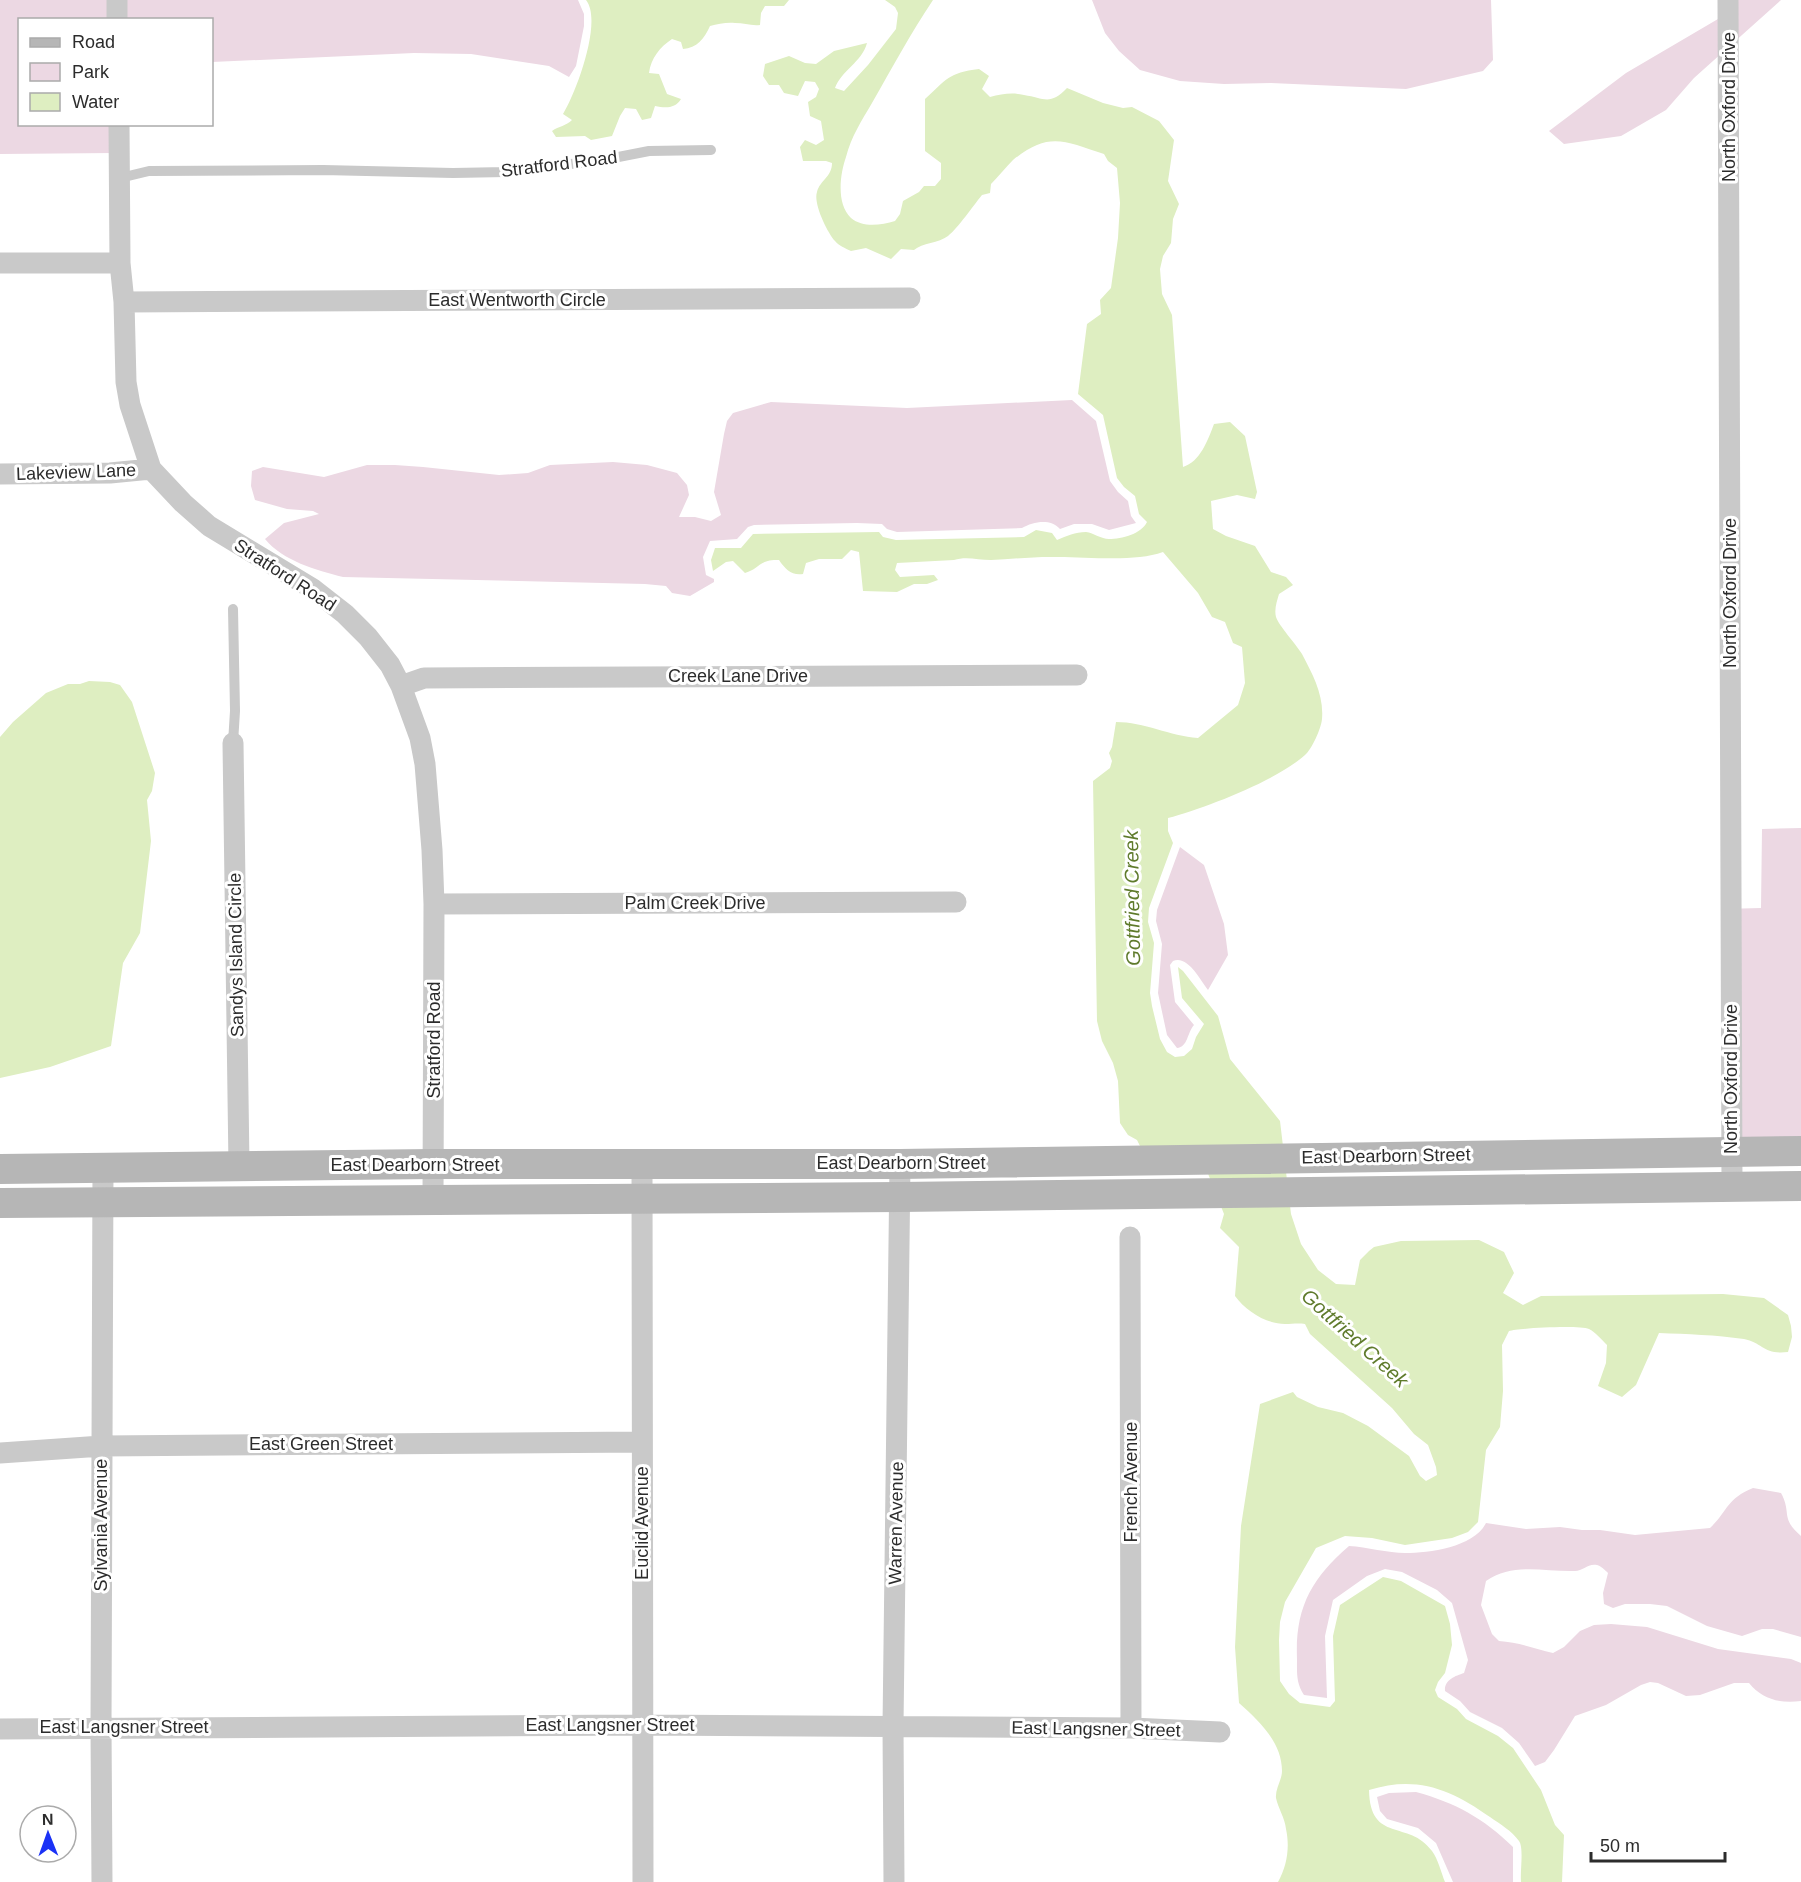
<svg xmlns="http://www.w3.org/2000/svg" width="1801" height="1882" font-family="Helvetica,sans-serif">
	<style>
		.green { fill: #ecd8e3 }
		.water { fill: #deeec1 }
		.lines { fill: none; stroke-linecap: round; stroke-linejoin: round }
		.service { stroke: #c9c9c9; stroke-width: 10 }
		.minor { stroke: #c9c9c9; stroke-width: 21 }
		.secondary { stroke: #b6b6b6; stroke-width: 30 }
		.labels { text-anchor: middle; stroke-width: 6; stroke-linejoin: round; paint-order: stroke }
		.street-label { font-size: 18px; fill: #2c2c2c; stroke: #fff }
		.water-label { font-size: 20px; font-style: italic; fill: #5f7b2c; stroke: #fff }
	</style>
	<rect width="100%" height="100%" fill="#fff"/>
	<path class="green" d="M0 0H578L584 14V26L576 66 569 77 549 66 471 54 414 53 212 62V20H20V124L114 125V153L0 154Z
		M1092 0H1491L1493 60 1483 71 1406 89 1271 83 1224 84 1180 81 1140 70 1119 51 1105 33Z
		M1731 0H1781L1694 78 1666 110 1621 136 1564 144 1549 131 1626 73 1718 19Z
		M1072 400 1096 421 1110 481 1118 492 1128 501 1131 516 1136 523 1109 530 1092 524H1074L1060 529C1050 518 1033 522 1022 528L897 532 887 529 882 524 857 523 754 525 748 527 737 539 710 541 703 557 706 575 714 579V582L690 596 672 593 666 586 645 584 343 577C316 570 283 561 265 539L284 523 319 514 313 511 287 509 255 500 251 486 252 471 263 467 324 477 367 465H395L423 467 499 475 528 473 550 465 613 462 647 465 677 473 687 485 689 495 679 517H695L711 521 721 515 714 492 724 434 727 421 733 413 771 402 907 408Z
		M1801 828V1141H1728L1723 909 1761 908 1762 829Z
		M1180 847 1204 865 1224 924 1228 955 1208 990C1200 980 1188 955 1173 961L1170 965 1175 1002 1194 1025C1187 1033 1188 1047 1177 1048L1167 1035 1158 993 1162 944 1156 921 1157 910Z
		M1753 1488 1781 1493C1792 1513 1780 1518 1801 1536V1637L1773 1629H1762L1742 1636 1707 1626 1667 1606 1650 1604H1625L1613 1608 1604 1604 1603 1593 1608 1573C1605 1570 1601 1566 1597 1565 1588 1563 1583 1571 1575 1571 1544 1572 1513 1562 1486 1581L1481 1605 1492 1634 1499 1641C1518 1642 1535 1649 1553 1653L1564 1647 1580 1631 1594 1625 1611 1624 1647 1627 1718 1649 1791 1659 1801 1663V1701C1780 1704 1762 1699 1749 1683H1734L1700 1695 1686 1696 1658 1683 1650 1682 1641 1685 1606 1705 1575 1716 1554 1750 1545 1762 1535 1766 1519 1743 1502 1728 1470 1712 1460 1701 1445 1691C1444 1680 1455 1676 1464 1673L1468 1660 1452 1603 1437 1590 1402 1572 1385 1569 1367 1576 1333 1600 1325 1636 1327 1698 1304 1695C1296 1683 1297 1673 1297 1659 1295 1608 1311 1579 1349 1546 1367 1547 1388 1553 1405 1553 1430 1553 1474 1547 1486 1523L1526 1529 1560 1527 1582 1530H1600L1635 1535 1710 1528C1728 1511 1726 1499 1753 1488Z
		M1416 1792C1456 1803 1483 1818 1513 1847V1882H1453L1436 1843 1418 1828 1387 1819 1380 1811 1377 1797 1389 1793Z"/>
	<path class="water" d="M586 0H789L784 6H765L761 13 760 25C751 26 744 23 735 23 727 22 718 24 710 26 704 39 697 48 683 49L681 42 672 39C660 47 651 58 649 73L659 74 667 94 681 99C675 109 665 108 655 106L651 118 642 120 636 109 625 108 620 116 612 136 591 140 585 136 556 137 552 131C559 126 566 126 572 120L563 114C576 93 603 21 586 0Z
		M885 0H933C911 33 892 68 872 103 862 120 851 137 846 157 840 174 836 204 851 218 863 228 881 225 895 221L900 214 903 201 919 192 924 186H935L941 179V163L925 151V99C947 79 948 73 979 69L989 76 982 89 990 97C1002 94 1012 92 1024 95 1044 98 1050 106 1067 88L1103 103 1123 108 1132 107 1159 121 1174 140 1168 181 1179 204 1173 219 1171 243 1163 256 1160 269 1162 294 1172 315 1183 467C1200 462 1208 440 1214 424L1230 422 1245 436 1257 492 1255 499 1237 495 1211 501 1213 529 1226 536 1255 546 1271 572 1286 577 1293 585 1279 594C1277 601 1274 609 1276 617 1279 626 1296 644 1302 654 1313 675 1324 695 1322 719 1321 729 1312 749 1305 755 1276 781 1205 808 1168 818V831L1173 843 1149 908 1148 922 1154 943 1150 993 1152 1006 1160 1039 1167 1052 1175 1057 1184 1056 1192 1049 1196 1037 1204 1024 1182 998 1178 967 1183 971 1218 1016 1230 1059 1280 1121 1291 1214 1301 1244 1318 1270 1336 1284 1355 1285 1360 1260 1369 1251 1374 1247 1401 1241 1479 1240 1504 1252 1514 1273 1503 1293 1523 1305 1541 1296 1723 1294 1764 1298 1788 1315 1791 1326 1792 1337 1788 1352C1764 1355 1763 1343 1744 1339 1716 1335 1687 1334 1659 1333L1636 1385 1622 1397 1598 1386 1606 1363 1607 1345C1602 1340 1595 1332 1589 1329 1579 1325 1520 1328 1509 1331L1502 1345 1503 1391 1500 1427 1486 1450 1478 1522 1468 1532 1452 1538 1405 1545 1372 1538 1345 1536 1316 1548 1285 1602 1280 1622 1279 1640 1280 1681 1289 1694 1300 1703 1330 1707 1335 1701 1333 1636 1340 1605 1383 1577 1401 1581 1445 1606 1450 1624 1452 1645 1445 1673 1438 1682 1435 1690 1438 1697 1457 1709 1466 1719 1498 1736 1513 1748 1541 1790 1555 1825 1564 1835 1562 1882H1521C1520 1871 1524 1848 1519 1841 1512 1831 1500 1824 1490 1817 1451 1789 1416 1775 1369 1790 1370 1844 1409 1819 1432 1851 1438 1859 1441 1872 1445 1882H1278C1287 1866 1290 1847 1286 1829 1285 1818 1278 1808 1276 1798 1275 1789 1282 1780 1282 1771 1282 1742 1259 1721 1239 1703L1235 1647 1241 1526 1260 1404 1293 1392 1297 1397 1318 1407 1343 1413 1368 1426 1409 1456 1420 1476 1426 1481 1437 1475 1436 1467 1428 1445 1414 1434 1392 1408 1310 1334 1305 1324C1298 1323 1292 1324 1285 1324 1266 1324 1246 1311 1235 1296L1239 1247 1220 1228 1224 1214 1201 1156 1140 1146 1137 1140 1128 1135 1120 1123 1118 1081 1113 1063 1102 1041 1097 1021 1093 781 1110 768 1112 761 1109 753 1112 747 1116 722C1144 722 1170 736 1198 738L1238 705 1245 683 1242 647 1233 643 1225 622 1212 617 1198 593 1163 552C1133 563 1083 556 1051 557 1031 557 1011 559 991 560 978 560 966 556 954 560L897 563 895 570 900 577 934 575 938 580 927 584H914L897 592 863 591 859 552 851 550 842 559H819L806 563 803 574C792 576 785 569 779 560 759 559 760 569 745 573L733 561 726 562 713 571 711 560 715 548H741L753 534 879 532 883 537 896 540 1024 537 1036 530 1052 533 1057 540C1067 536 1075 532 1086 532 1094 533 1101 539 1109 539 1122 539 1141 534 1147 522L1139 514 1135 496 1124 487 1117 478 1103 415 1078 394 1087 324 1101 314 1100 300 1111 288 1118 238 1120 203 1117 168 1108 161 1104 154C1064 141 1049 131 1013 160 1006 167 998 177 991 184L990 193 982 195C973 206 958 228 948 236 939 243 922 243 914 250L901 249 891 259 866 248 851 251C845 248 839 246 835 241 827 232 813 203 817 192 820 180 832 177 832 163L826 161H803L800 147 805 140 816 145 824 140 821 121 810 116 808 102 816 97 819 89 815 82 805 81 798 96 784 93 779 85H769L763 76 765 64 789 56 805 63 816 64 834 51 867 43C862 62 841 71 835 88L844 91 868 65 896 29 898 13 895 7Z
		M89 681 110 682 120 685 132 702 155 773 152 791 147 800 151 841 140 933 123 963 111 1046 50 1067 0 1078V737L13 722 46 693 68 684H80Z"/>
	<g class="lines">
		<path class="service" d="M120 178 149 171 323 170 453 173 506 172 603 160 649 151 711 150
			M233 743 235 711 233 609"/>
		<path class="minor" d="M117 0V20
			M1728 0 1732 1187
			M119 124 120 263 124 302 126 382 130 405 151 469 183 503 209 526 313 589 345 614 368 637 390 665 401 686 420 738 425 764 432 850 434 904 433 1200
			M0 263H120
			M124 302 910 298
			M0 474 110 473 151 469
			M401 686 424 678 1077 675
			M233 743 239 1166
			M434 904 956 902
			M642 1165 643 1882
			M1130 1237 1131 1728
			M0 1453 102 1446 642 1442
			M0 1729 642 1725 1131 1728 1220 1732
			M102 1882 101 1727 103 1168
			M894 1882 893 1726 900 1164"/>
		<path class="secondary" d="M0 1169 433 1164H900L1801 1151
			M0 1203 900 1197 1801 1186"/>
	</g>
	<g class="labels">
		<g class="street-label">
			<text transform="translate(1729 107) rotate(-90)" y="6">North Oxford Drive</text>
			<text transform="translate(559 164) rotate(-7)" y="6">Stratford Road</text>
			<text x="517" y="306">East Wentworth Circle</text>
			<text transform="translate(76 472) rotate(-2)" y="6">Lakeview Lane</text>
			<text transform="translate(285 575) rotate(33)" y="6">Stratford Road</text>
			<text transform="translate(1730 593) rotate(-90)" y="6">North Oxford Drive</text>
			<text x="738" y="682">Creek Lane Drive</text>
			<text x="695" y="909">Palm Creek Drive</text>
			<text transform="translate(236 955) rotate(-91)" y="6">Sandys Island Circle</text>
			<text transform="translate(434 1040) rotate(-90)" y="6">Stratford Road</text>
			<text transform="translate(1731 1079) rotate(-90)" y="6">North Oxford Drive</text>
			<text transform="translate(1386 1156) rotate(-1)" y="6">East Dearborn Street</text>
			<text x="901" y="1169">East Dearborn Street</text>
			<text x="415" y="1171">East Dearborn Street</text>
			<text x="321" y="1450">East Green Street</text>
			<text transform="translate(1131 1482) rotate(-90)" y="6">French Avenue</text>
			<text transform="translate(642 1523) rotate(-90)" y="6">Euclid Avenue</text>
			<text transform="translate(896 1523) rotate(-89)" y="6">Warren Avenue</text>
			<text transform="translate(101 1525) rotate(-90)" y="6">Sylvania Avenue</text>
			<text x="610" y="1731">East Langsner Street</text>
			<text x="124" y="1733">East Langsner Street</text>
			<text transform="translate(1096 1729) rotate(1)" y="6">East Langsner Street</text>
		</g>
		<g class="water-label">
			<text transform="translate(1132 898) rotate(-91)" y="7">Gottfried Creek</text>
			<text transform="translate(1355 1338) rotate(42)" y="7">Gottfried Creek</text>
		</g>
	</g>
	<rect x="18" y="18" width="195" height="108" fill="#ffffff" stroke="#ababab" stroke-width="1.5"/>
	<rect x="30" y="38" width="30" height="9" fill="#b6b6b6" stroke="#ababab" stroke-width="1.5"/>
	<text x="72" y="48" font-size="18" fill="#2c2c2c">Road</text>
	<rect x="30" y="63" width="30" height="18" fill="#ecd8e3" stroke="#ababab" stroke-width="1.5"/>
	<text x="72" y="78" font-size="18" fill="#2c2c2c">Park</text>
	<rect x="30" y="93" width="30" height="18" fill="#deeec1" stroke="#ababab" stroke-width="1.5"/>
	<text x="72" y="108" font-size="18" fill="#2c2c2c">Water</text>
	<g transform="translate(48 1834) rotate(359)"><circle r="28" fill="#ffffff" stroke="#ababab" stroke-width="1.5"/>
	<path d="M0-4.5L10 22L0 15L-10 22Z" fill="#1b32f6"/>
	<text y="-9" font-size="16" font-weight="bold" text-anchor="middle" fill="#2c2c2c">N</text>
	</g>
	<path d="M1591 1852v9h134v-9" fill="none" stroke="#2c2c2c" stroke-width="3"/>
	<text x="1600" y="1852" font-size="18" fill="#2c2c2c" stroke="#ffffff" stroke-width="4.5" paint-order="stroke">50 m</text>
</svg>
